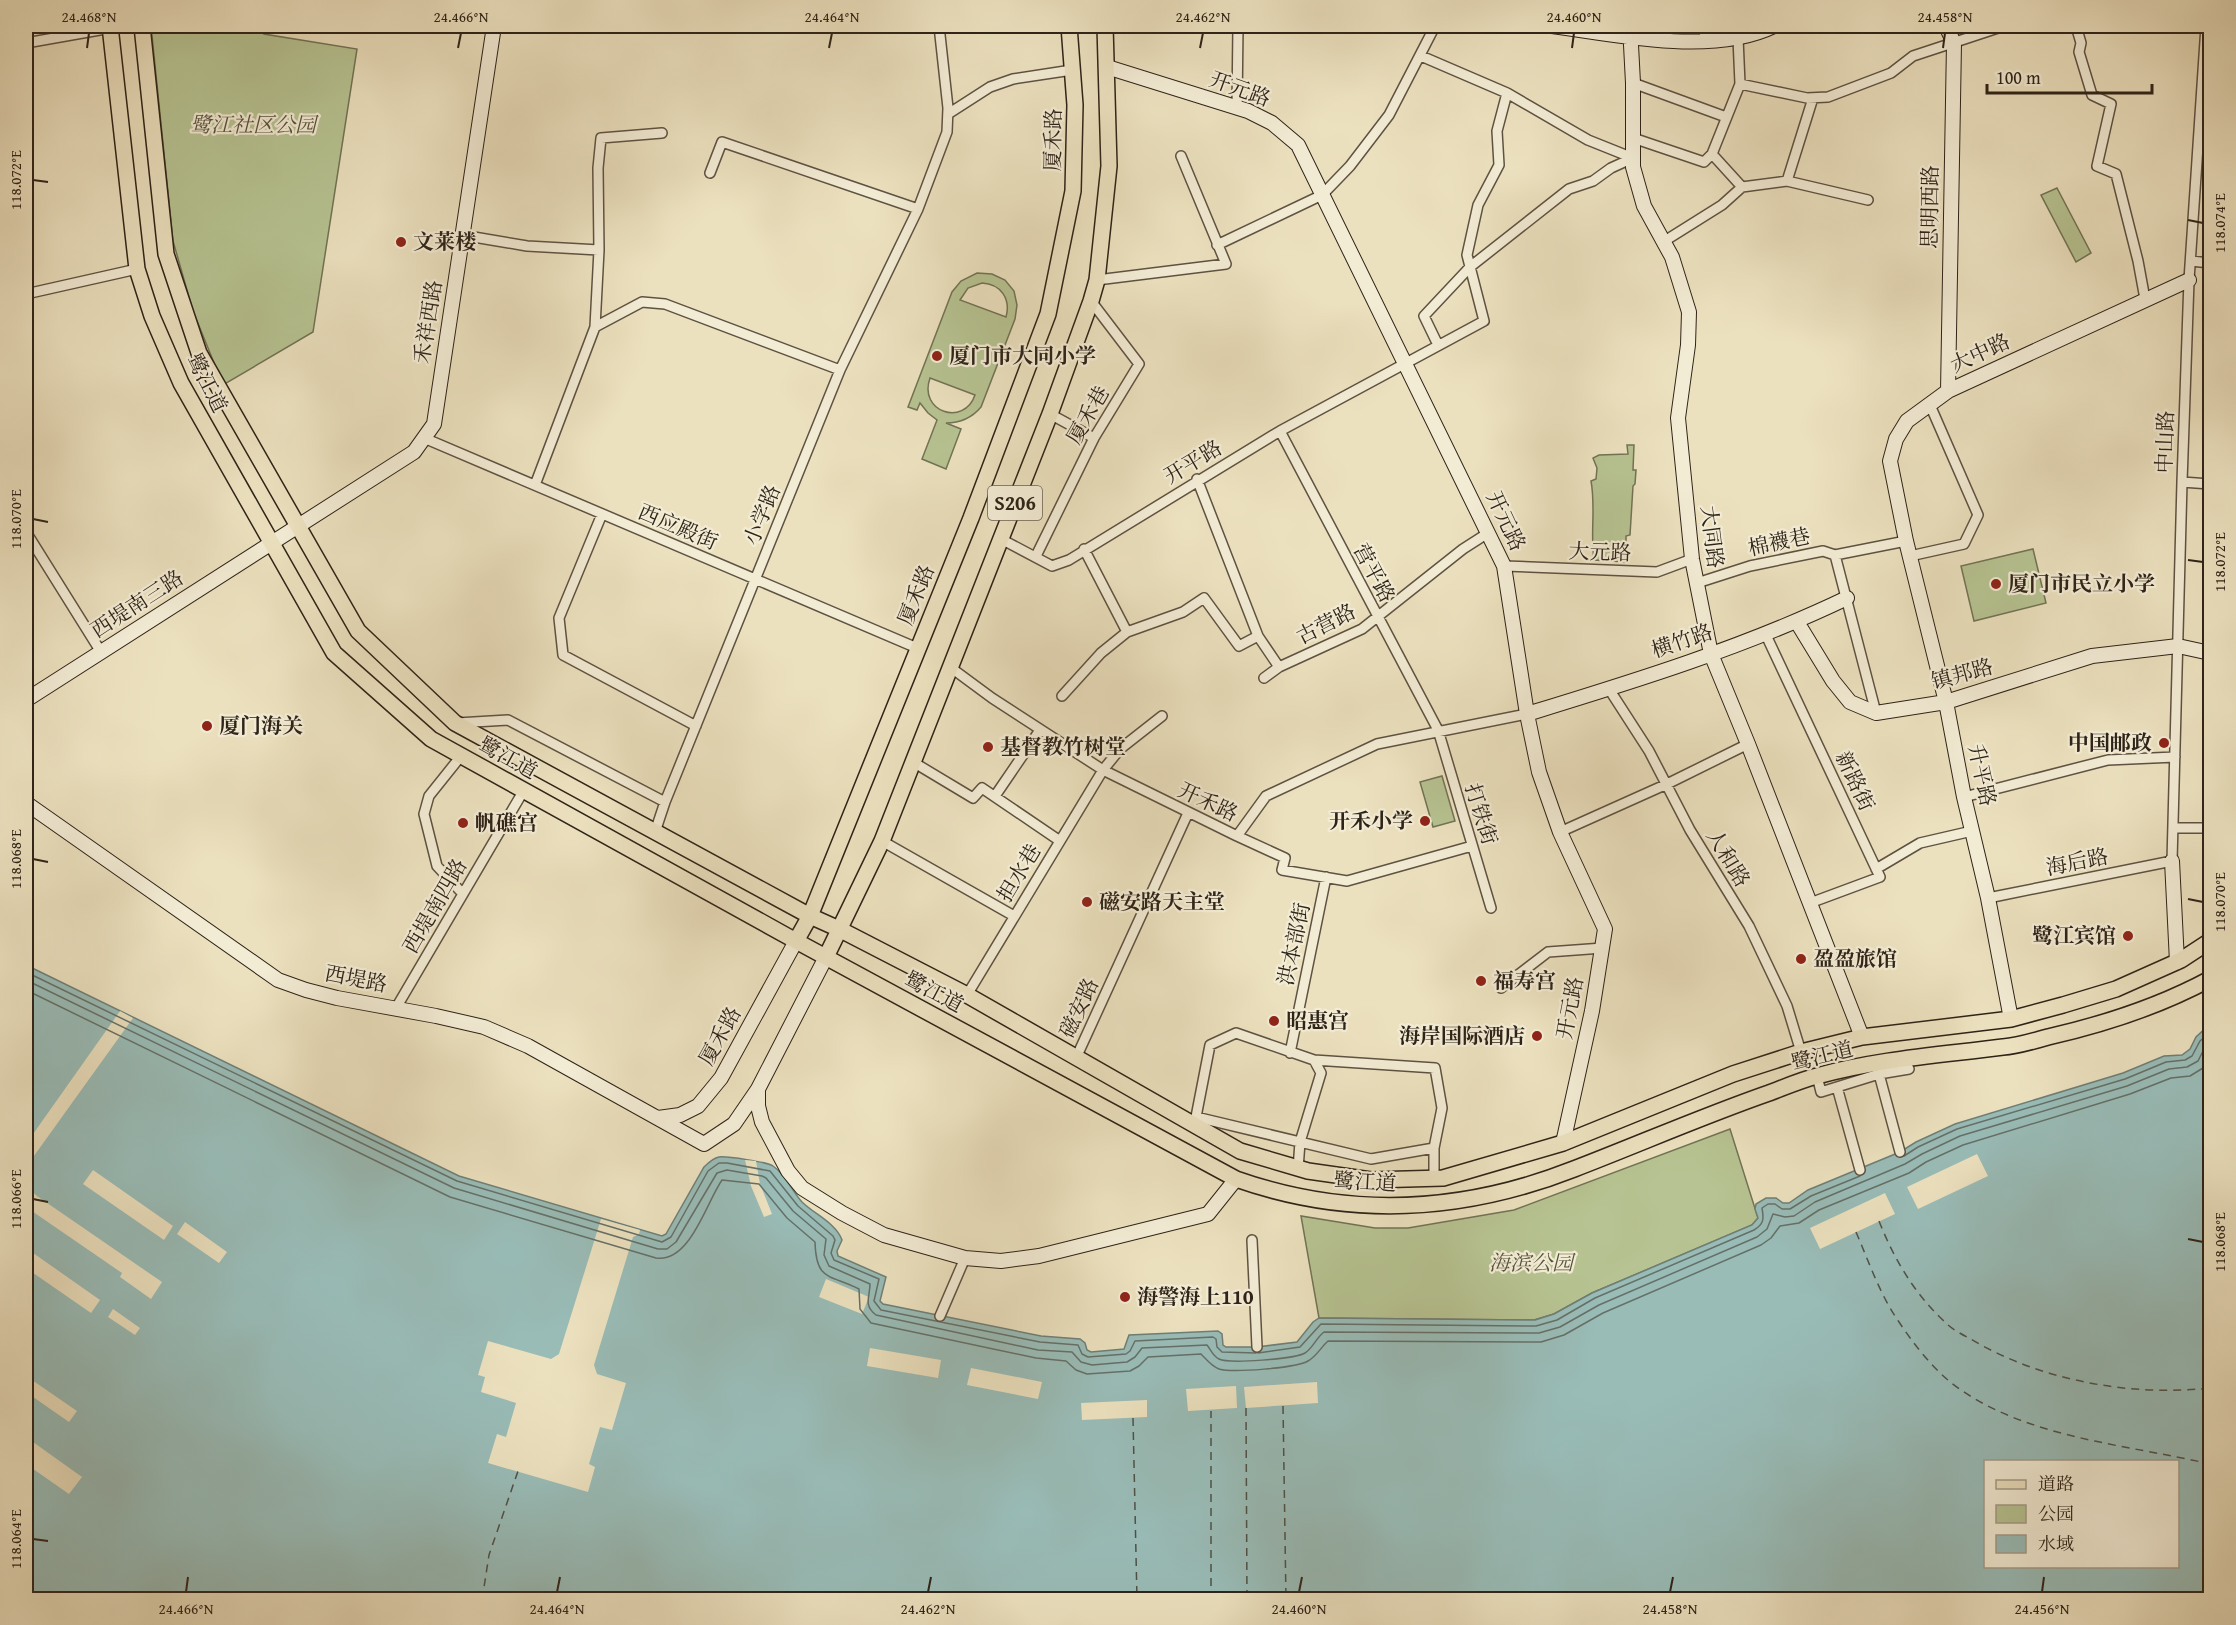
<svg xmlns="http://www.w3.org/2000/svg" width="2236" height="1625" font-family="'Gentium Book Plus','Noto Serif SC',serif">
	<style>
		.green { fill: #b7c392; stroke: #727355; stroke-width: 1.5; fill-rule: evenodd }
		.water { fill: #99bcb7; stroke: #6e7f77; stroke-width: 1.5; fill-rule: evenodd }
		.pier { fill: #ece1bf }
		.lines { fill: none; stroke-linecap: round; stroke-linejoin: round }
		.shore { stroke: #647068; stroke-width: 1.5 }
		.ferry { stroke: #4e5148; stroke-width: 1.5; stroke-dasharray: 8 6; stroke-linecap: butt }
		.street-casing { stroke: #5e5242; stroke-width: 12 }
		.secondary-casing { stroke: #2e2318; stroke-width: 16 }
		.primary-casing { stroke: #2e2318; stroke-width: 18 }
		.street { stroke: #f3ecd5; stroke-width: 9 }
		.secondary { stroke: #f3ecd5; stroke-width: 14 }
		.primary { stroke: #ece1bf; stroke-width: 15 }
		.ticks { fill: none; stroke: #2e2318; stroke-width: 2 }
		.poi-dot { fill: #8f2418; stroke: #f3ecd5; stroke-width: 2 }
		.labels { text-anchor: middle; stroke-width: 4.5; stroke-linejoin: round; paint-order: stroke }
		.shield { fill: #f3ecd5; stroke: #695f51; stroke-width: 1.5 }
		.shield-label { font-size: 20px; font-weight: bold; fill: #2e2318 }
		.street-label { font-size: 21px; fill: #2e2318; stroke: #f3ecd5 }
		.park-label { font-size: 21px; font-style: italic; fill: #57533d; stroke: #f3ecd5 }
		.poi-label { font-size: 21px; font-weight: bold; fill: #2e2318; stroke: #f3ecd5; text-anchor: start }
		.neatline { fill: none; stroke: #2e2318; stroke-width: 2 }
		.ticks-label { font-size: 15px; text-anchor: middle; fill: #2e2318 }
	</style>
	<rect width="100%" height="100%" fill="#ece1bf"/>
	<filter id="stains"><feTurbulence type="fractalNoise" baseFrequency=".00333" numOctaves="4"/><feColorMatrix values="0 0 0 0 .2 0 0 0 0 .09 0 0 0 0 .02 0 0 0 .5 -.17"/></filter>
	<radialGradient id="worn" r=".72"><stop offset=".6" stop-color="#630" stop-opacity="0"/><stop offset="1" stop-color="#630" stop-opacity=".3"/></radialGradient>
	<path class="green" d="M151 26H265L264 34 357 49 313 332 223 385 193 311 173 241Z
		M2057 188 2091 253 2076 262 2041 195Z
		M977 273 992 274 1005 280 1014 291 1017 305 1015 319 981 407C971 419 960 423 946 423L961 429 946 469 922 459 937 420 928 413 920 403 917 410 908 407 952 292 961 281ZM982 283C1001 284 1011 299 1006 317L960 300 968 288ZM930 378 975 395C964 427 918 412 930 378Z
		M1627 445H1634L1633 470H1636L1635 484 1633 486 1630 535 1626 536V562L1594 560C1590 534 1596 508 1591 481L1596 479 1597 468 1593 458 1599 455 1628 454Z
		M2033 549 2046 603 1974 621 1961 566Z
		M1442 776 1455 821 1433 827 1420 782Z
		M1730 1129 1758 1218 1752 1225 1592 1293 1554 1314 1534 1320 1319 1318 1301 1216 1375 1228H1408L1514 1210Z"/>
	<path class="water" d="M26 965 459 1176 662 1236 666 1234 704 1167C708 1163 713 1158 719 1157 726 1156 768 1162 773 1166 785 1174 792 1191 802 1202 814 1214 836 1223 842 1240L837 1251 838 1256 886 1277 880 1301 883 1304 1041 1336 1080 1339 1085 1343 1087 1350 1091 1352 1124 1349 1129 1335 1218 1331 1222 1334 1223 1345 1226 1347H1257L1297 1342 1313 1322 1319 1318 1535 1320 1554 1314 1592 1293 1752 1225 1758 1218 1755 1209 1756 1204 1766 1198H1776L1783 1203H1789L1808 1190 1900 1152 1916 1142 1955 1124 2123 1073 2164 1056 2182 1055 2190 1049 2196 1037 2210 1024V1599H26ZM1986 1462H2178V1566H1986Z"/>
	<path class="pier" d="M120 1011 133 1018 26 1167V1144Z
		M1977 1154 1988 1176 1918 1209 1907 1187Z
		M745 1160 756 1161 760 1184 772 1214 764 1217 751 1186Z
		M93 1170 173 1226 164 1240 83 1184Z
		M26 1180 30 1184 28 1188 37 1196 162 1282 151 1299 120 1277 122 1273 26 1207Z
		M1885 1193 1895 1214 1820 1249 1810 1228Z
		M601 1219 640 1230 639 1234 633 1237 594 1365 597 1374 626 1383 612 1430 600 1427 589 1464 595 1467 588 1492 488 1463 497 1434 506 1437 516 1403 481 1392 485 1377 478 1375 488 1341 551 1359 559 1354Z
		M185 1222 227 1252 219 1263 177 1234Z
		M26 1248 100 1300 91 1313 26 1268Z
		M826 1279 869 1297 862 1314 819 1297Z
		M113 1309 140 1328 135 1335 108 1317Z
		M870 1348 941 1360 938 1378 867 1366Z
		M971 1368 1042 1382 1038 1399 967 1385Z
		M29 1378 77 1411 69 1422 26 1392V1383Z
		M1317 1382 1318 1403 1246 1408 1244 1387Z
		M1236 1386 1237 1408 1188 1411 1186 1389Z
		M1147 1400V1417L1082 1420 1081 1403Z
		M26 1437 82 1477 69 1494 26 1464Z"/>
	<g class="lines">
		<path class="shore" d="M26 972 457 1181 662 1242 671 1237 708 1171 719 1163H727L770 1171 798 1206 833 1236 835 1240 831 1253 834 1260 879 1279 874 1301 881 1310 1040 1342 1078 1345 1082 1354 1088 1357 1126 1354 1130 1351 1135 1341 1213 1337 1216 1339 1217 1347 1222 1352 1256 1353
			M26 980 454 1188 658 1249H667L676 1242 717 1173 727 1170 762 1176 766 1178 793 1211 826 1239 824 1255 829 1266 870 1284C870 1297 863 1305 876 1315L1038 1350 1072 1352 1081 1362 1092 1365 1127 1362 1135 1357 1142 1348 1207 1345C1211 1350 1213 1356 1219 1359 1229 1364 1295 1359 1305 1353 1313 1348 1316 1338 1324 1332L1539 1333 1560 1327 1599 1305 1757 1237 1767 1229 1773 1214 1785 1217 1794 1216 1815 1202 1905 1164 1922 1154 1960 1136 2127 1086 2169 1069 2187 1067 2198 1061 2205 1047 2210 1042
			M26 990 450 1197 656 1258C690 1263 706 1203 722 1180L759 1184 787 1218 815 1242C816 1282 830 1274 859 1289L860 1309 871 1323 1036 1358 1066 1361 1076 1370 1087 1374 1130 1371 1139 1366 1148 1357 1201 1354C1207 1360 1211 1366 1219 1369 1233 1373 1296 1368 1308 1361 1317 1356 1321 1347 1328 1341L1541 1342 1564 1335 1603 1313 1761 1245 1771 1238 1780 1226 1799 1223 1819 1210 1909 1173 1926 1162 1963 1145 2130 1094 2171 1078 2190 1076 2203 1068 2210 1058
			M1904 1156 1918 1147 1957 1129 2125 1079 2166 1062 2185 1060 2192 1056 2200 1041 2210 1032
			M1258 1353 1300 1347 1321 1324 1536 1326 1557 1320 1595 1298 1754 1230C1764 1224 1764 1219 1762 1208L1768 1204H1775L1782 1209H1790L1811 1196 1860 1176"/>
		<path class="ferry" d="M1879 1221C1894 1259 1915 1295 1946 1323 1952 1329 1961 1334 1969 1338 2038 1380 2130 1397 2210 1388
			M1856 1232C1869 1262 1880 1295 1899 1322 1913 1343 1930 1365 1949 1381 2020 1438 2125 1444 2210 1464
			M1283 1406 1286 1600
			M1246 1408 1247 1600
			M1133 1418 1137 1600
			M482 1600 489 1555 518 1471
			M1211 1600V1411"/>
		<defs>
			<path id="street" d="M2076 26 2081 43 2079 52 2092 95 2111 104 2097 166 2116 174 2138 261 2145 299
				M26 43 111 28
				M1421 56 1507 93 1588 140 1633 158
				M1633 83 1726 117
				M1740 84 1807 98 1828 97 1891 73 1913 56 2004 26
				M1237 108 1238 26
				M948 114 990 87 1013 79 1072 70
				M1633 138 1704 162 1712 154 1740 84 1738 38
				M1712 154 1742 187
				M710 173 722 142 918 209
				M1787 181 1813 98
				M462 235 527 246 599 250
				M1663 242 1722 205 1742 187 1787 181 1868 200
				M1217 245 1322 195 1350 166 1389 115 1435 26
				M2191 261 2210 263
				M1097 280 1226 264 1181 156
				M26 294 137 269
				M595 327 599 250 598 168 601 138 662 133
				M1438 345 1424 316 1470 267 1569 189 1593 181 1611 168 1633 158
				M1050 414 1094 438
				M1280 431 1438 730 1491 908
				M424 438 917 648
				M1197 479 1258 636 1279 667
				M2182 482 2210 484
				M535 485 595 327 642 302 665 304 840 370
				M602 514 559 618 563 655 696 726
				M26 532 101 652
				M1001 539 1052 566 1069 560 1280 431 1484 321 1467 255 1478 205 1499 165 1497 131 1507 93
				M1084 549 1127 632
				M1036 556 1094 438 1139 364 1091 301
				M1910 556 1964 544 1978 515 1930 405
				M1504 566 1657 572 1692 559
				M1697 583 1750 566 1823 551 1835 555
				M1765 633 1880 877 1810 903
				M950 667 992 698 1103 770 1237 836 1266 796 1377 744 1527 714
				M1264 678 1279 667 1362 629 1463 549 1488 533
				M1609 689 1649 751 1690 830 1749 926 1787 1006 1801 1052
				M1062 696 1101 653 1127 632 1183 612 1204 598 1239 646 1258 636
				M1876 713 1835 555 1906 541
				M457 723 508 720 665 802 840 370 918 209 947 132 948 108 939 26
				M461 756 429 796 424 814 437 866 463 894
				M913 762 973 798 982 788 1060 841
				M995 796 1040 730
				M1964 797 2108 760 2175 757
				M2173 828H2210
				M655 832 665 802
				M1560 832 1667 784 1748 744
				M1237 836 1285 858 1282 870 1347 881 1472 846
				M882 841 1014 916
				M1876 869 1920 843 1972 831
				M1988 898 2172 861 2182 482 2189 280 2206 26
				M1501 988 1548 952 1603 948
				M967 995 1103 770 1120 749 1162 716
				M396 1008 524 790
				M1290 1053 1326 877
				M1076 1058 1188 813
				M1817 1076 1821 1092 1837 1087 1860 1170
				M1837 1087 1879 1074
				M1196 1117 1371 1159 1434 1148 1442 1108 1435 1068 1314 1060
				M1195 1122 1210 1045 1236 1033 1314 1060 1321 1073 1300 1142 1298 1169
				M1900 1152 1879 1074 1909 1069 1903 1058
				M1434 1179V1148
				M1252 1240 1257 1347
				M940 1316 965 1258"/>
			<path id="secondary" d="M1552 26C1619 35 1712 56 1774 26
				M1630 26 1633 83V167L1644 206 1672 257 1689 312 1688 345 1678 418 1692 559 1711 654 1748 744 1862 1037
				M1946 26 1954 43 1948 391
				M1707 33 1750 26
				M1107 67 1248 111 1272 123 1298 145 1504 566 1527 714 1539 772 1560 832 1605 929 1592 1011 1563 1143
				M1797 622 1833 681 1850 702 1876 713 1946 702 2092 656 2178 646 2210 653
				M26 700 414 452 434 424 494 26
				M1527 714C1635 681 1745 647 1847 598
				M26 803 278 980 306 990 337 998 436 1016 484 1027 528 1046 704 1144 734 1124 758 1089 826 957
				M2172 861 2177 962
				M2011 1019 1988 898 1964 797 1946 702 1906 541 1890 461 1896 439 1907 421 1948 391 2189 280
				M758 1089V1106L762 1122 788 1171 802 1188 842 1213 884 1235 965 1258 1001 1261 1039 1256 1208 1214 1236 1179
				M658 1118 680 1115 698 1106 721 1078 796 941"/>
			<path id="primary" d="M110 26 137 269 152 316 181 383 334 653 431 739 796 941 1236 1179C1350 1219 1462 1213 1574 1169 1639 1144 1703 1116 1769 1093 1785 1087 1801 1080 1817 1076 1878 1059 1941 1055 2003 1047 2018 1046 2033 1041 2048 1037 2105 1024 2160 1006 2210 979
				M142 26 166 254 199 353 358 631 455 723 810 916 839 929 967 995 1240 1151 1308 1171 1371 1180 1443 1178 1563 1143 1733 1074 1801 1052 1862 1037 2011 1019 2063 1005 2116 989 2181 960 2210 941
				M796 941 810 916 971 518 1048 314 1073 191 1075 105 1069 26
				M826 957 882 841 1050 414 1091 301 1097 280 1109 166 1105 26"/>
		</defs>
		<use href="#street" class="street-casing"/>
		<use href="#secondary" class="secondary-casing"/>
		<use href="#primary" class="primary-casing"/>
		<use href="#street" class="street"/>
		<use href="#secondary" class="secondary"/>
		<use href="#primary" class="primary"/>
	</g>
	<path class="ticks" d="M87 48 89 33M458 48 461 33M829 48 832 33M1200 48 1203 33M1572 48 1574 33M1943 48 1945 33M33 180 48 182M2188 220 2203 223M33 519 48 522M2188 560 2203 562M33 859 48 862M2188 899 2203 902M33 1199 48 1202M2188 1239 2203 1242M33 1539 48 1541M186 1592 188 1577M557 1592 560 1577M928 1592 931 1577M1299 1592 1302 1577M1670 1592 1673 1577M2042 1592 2044 1577"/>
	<g class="poi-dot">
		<circle cx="401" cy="242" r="6"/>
		<circle cx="937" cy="356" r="6"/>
		<circle cx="1996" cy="584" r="6"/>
		<circle cx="207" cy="726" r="6"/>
		<circle cx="2164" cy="743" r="6"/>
		<circle cx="988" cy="747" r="6"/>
		<circle cx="1425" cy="821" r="6"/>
		<circle cx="463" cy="823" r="6"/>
		<circle cx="1087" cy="902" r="6"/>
		<circle cx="2128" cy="936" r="6"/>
		<circle cx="1801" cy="959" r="6"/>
		<circle cx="1481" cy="981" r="6"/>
		<circle cx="1274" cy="1021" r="6"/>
		<circle cx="1537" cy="1036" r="6"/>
		<circle cx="1125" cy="1297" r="6"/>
	</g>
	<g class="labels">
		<rect class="shield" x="988" y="486" width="54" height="34" rx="4.5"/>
		<g class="shield-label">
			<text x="1015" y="510">S206</text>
		</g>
		<g class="street-label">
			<text transform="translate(1240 89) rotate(20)" y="7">开元路</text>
			<text transform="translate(1053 140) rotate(-89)" y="7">厦禾路</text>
			<text transform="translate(1930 207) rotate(-89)" y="7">思明西路</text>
			<text transform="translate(428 322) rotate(-81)" y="7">禾祥西路</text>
			<text transform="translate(1980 353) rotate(-25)" y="7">大中路</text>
			<text transform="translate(207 383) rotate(63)" y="7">鹭江道</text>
			<text transform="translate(1088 415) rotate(-60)" y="7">厦禾巷</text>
			<text transform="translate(2165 442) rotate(-88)" y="7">中山路</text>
			<text transform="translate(1193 462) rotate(-31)" y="7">开平路</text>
			<text transform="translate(762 515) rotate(-68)" y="7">小学路</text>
			<text transform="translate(1506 521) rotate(65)" y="7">开元路</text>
			<text transform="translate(678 527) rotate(23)" y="7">西应殿街</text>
			<text transform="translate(1712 537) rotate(83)" y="7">大同路</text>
			<text transform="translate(1779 542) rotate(-12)" y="7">棉襪巷</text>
			<text transform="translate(1600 552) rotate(2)" y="7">大元路</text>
			<text transform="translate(1374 573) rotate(62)" y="7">营平路</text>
			<text transform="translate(916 595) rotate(-68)" y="7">厦禾路</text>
			<text transform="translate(137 604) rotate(-33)" y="7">西堤南三路</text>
			<text transform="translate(1326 624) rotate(-27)" y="7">古营路</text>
			<text transform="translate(1682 641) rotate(-19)" y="7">横竹路</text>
			<text transform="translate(1962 674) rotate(-15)" y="7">镇邦路</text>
			<text transform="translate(508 758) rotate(29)" y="7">鹭江道</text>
			<text transform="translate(1982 775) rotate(78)" y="7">升平路</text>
			<text transform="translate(1855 781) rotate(65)" y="7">新路街</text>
			<text transform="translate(1208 802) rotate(25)" y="7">开禾路</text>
			<text transform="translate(1481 814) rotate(73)" y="7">打铁街</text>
			<text transform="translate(1728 858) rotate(59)" y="7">人和路</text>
			<text transform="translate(2077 862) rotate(-11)" y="7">海后路</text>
			<text transform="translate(1019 873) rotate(-59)" y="7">担水巷</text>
			<text transform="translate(435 906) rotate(-60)" y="7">西堤南四路</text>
			<text transform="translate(1294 944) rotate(-78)" y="7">洪本部街</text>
			<text transform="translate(356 979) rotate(11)" y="7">西堤路</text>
			<text transform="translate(934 992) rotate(28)" y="7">鹭江道</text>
			<text transform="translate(1079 1008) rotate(-65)" y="7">磁安路</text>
			<text transform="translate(1570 1008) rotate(-79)" y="7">开元路</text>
			<text transform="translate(720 1036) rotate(-61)" y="7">厦禾路</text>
			<text transform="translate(1822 1056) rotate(-14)" y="7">鹭江道</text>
			<text transform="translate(1365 1182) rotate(3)" y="7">鹭江道</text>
		</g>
		<g class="park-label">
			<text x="253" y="132">鹭江社区公园</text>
			<text x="1531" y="1270">海滨公园</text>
		</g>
		<g class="poi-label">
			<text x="413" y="249">文莱楼</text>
			<text x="949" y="363">厦门市大同小学</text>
			<text x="2008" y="591">厦门市民立小学</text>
			<text x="219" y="733">厦门海关</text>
			<text x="2152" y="750" text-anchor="end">中国邮政</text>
			<text x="1000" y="754">基督教竹树堂</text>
			<text x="1413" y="828" text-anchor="end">开禾小学</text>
			<text x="475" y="830">帆礁宫</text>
			<text x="1099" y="909">磁安路天主堂</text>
			<text x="2116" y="943" text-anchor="end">鹭江宾馆</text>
			<text x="1813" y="966">盈盈旅馆</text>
			<text x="1493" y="988">福寿宫</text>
			<text x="1286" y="1028">昭惠宫</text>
			<text x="1525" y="1043" text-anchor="end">海岸国际酒店</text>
			<text x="1137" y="1304">海警海上110</text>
		</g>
	</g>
	<rect width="2236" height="1625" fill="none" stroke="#ece1bf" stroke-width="66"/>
	<rect x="1984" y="1460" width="195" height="108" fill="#f3ecd5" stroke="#a49c89" stroke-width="1.5"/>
	<rect x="1996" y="1480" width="30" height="9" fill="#ece1bf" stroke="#a49c89" stroke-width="1.5"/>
	<text x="2038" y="1490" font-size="18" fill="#2e2318">道路</text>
	<rect x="1996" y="1505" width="30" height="18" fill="#b7c392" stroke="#a49c89" stroke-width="1.5"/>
	<text x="2038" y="1520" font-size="18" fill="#2e2318">公园</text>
	<rect x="1996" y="1535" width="30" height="18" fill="#99bcb7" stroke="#a49c89" stroke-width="1.5"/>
	<text x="2038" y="1550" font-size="18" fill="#2e2318">水域</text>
	<path d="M1987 84v9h165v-9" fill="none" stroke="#2e2318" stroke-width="3"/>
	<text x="1996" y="84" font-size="18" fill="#2e2318" stroke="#f3ecd5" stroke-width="4.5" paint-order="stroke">100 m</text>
	<rect x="33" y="33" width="2170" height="1559" class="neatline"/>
	<g class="ticks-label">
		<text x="89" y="22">24.468°N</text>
		<text x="461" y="22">24.466°N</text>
		<text x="832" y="22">24.464°N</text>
		<text x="1203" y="22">24.462°N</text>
		<text x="1574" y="22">24.460°N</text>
		<text x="1945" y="22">24.458°N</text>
		<text transform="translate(16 180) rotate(-90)" y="5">118.072°E</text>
		<text transform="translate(2220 223) rotate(-90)" y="5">118.074°E</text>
		<text transform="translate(16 519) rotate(-90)" y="5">118.070°E</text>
		<text transform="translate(2220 562) rotate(-90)" y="5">118.072°E</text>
		<text transform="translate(16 859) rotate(-90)" y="5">118.068°E</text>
		<text transform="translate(2220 902) rotate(-90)" y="5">118.070°E</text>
		<text transform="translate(16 1199) rotate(-90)" y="5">118.066°E</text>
		<text transform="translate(2220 1242) rotate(-90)" y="5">118.068°E</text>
		<text transform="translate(16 1539) rotate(-90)" y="5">118.064°E</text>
		<text x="186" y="1614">24.466°N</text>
		<text x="557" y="1614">24.464°N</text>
		<text x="928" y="1614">24.462°N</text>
		<text x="1299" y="1614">24.460°N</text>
		<text x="1670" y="1614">24.458°N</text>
		<text x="2042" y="1614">24.456°N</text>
	</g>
	<rect width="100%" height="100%" filter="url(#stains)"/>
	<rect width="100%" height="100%" fill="url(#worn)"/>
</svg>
